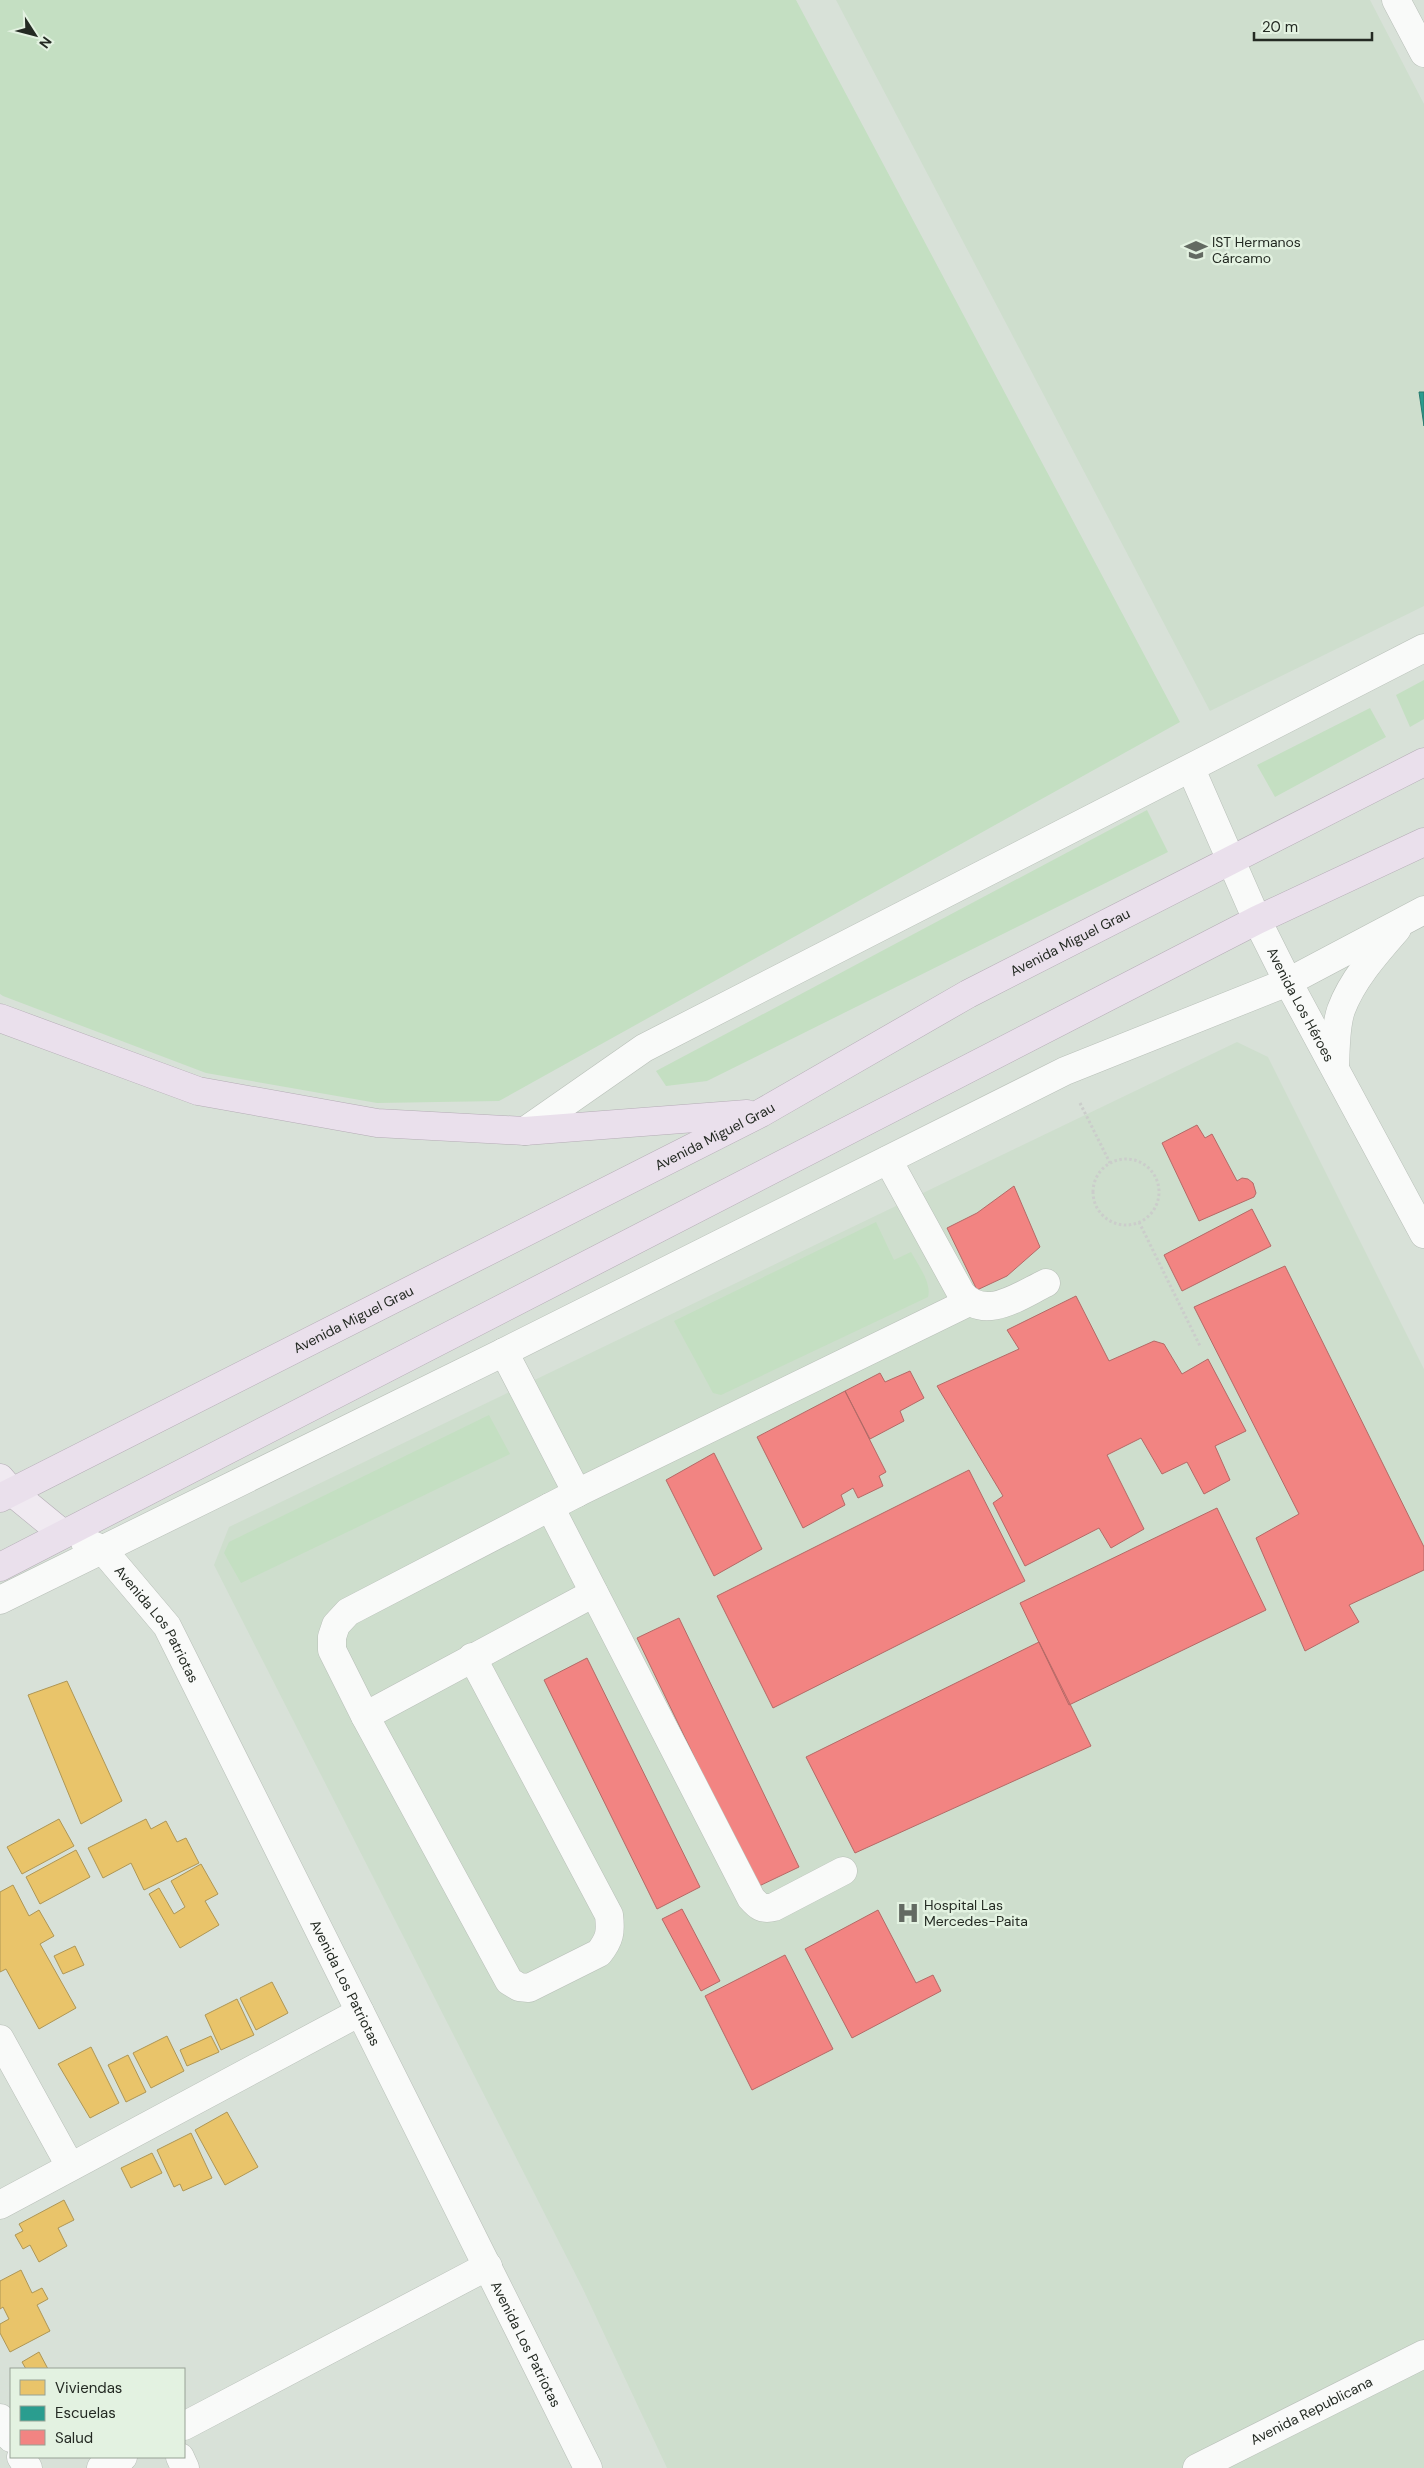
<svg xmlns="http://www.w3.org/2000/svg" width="1424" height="2468" font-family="'DM Sans',sans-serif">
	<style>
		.built { fill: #cedecd }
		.green { fill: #c4dfc2 }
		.homes { fill: #e9c46a; stroke: #ae9655 }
		.schools { fill: #2a9d8f; stroke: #287a6f }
		.health { fill: #f28482; stroke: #b46966 }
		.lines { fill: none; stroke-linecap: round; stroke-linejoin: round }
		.minor-casing { stroke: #b8bfb8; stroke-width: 29 }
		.major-casing { stroke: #b4acb5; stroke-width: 29 }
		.highway-casing { stroke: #b4acb5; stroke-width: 29 }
		.path { stroke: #cbcdcb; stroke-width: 3; stroke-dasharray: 2.5 2.5; stroke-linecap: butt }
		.minor { stroke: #f9faf9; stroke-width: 28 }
		.major { stroke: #f0eaf1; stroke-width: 28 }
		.highway { stroke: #eae0ec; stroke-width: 28 }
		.labels { text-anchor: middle; stroke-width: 5; stroke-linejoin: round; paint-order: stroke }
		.poi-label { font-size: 14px; fill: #242a23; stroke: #e3f2e1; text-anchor: start }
		.street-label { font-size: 14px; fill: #242a23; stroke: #e3f2e1 }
	</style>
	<rect width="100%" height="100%" fill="#d8e1d8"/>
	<path class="built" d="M836 0H1370L1424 104V606L1210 711Z
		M1237 1042 1268 1057 1424 1369V2468H667L583 2289 214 1565 229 1527Z"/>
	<path class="green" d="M0 0H796L1180 722 499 1101 377 1103 206 1073 3 996 0 994Z
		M1424 680V719L1410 727 1396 695Z
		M1370 708 1386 737 1275 797 1257 765Z
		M1147 810 1168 852 707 1081 666 1086 656 1071Z
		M876 1222 894 1260 911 1252C918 1265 932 1283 928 1297L721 1395 713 1393 674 1321Z
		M489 1415 510 1454 241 1583 224 1553 229 1542Z"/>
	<path class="homes" d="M67 1681 122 1801 81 1824 28 1695Z
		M59 1819 74 1846 22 1874 7 1847Z
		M146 1819 151 1829 166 1821 177 1842 186 1838 199 1863 144 1890 131 1863 103 1878 88 1848Z
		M76 1850 90 1877 40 1904 26 1877Z
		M201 1864 218 1894 205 1901 219 1925 180 1948 149 1894 159 1888 174 1914 185 1907 171 1881Z
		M13 1885 29 1916 39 1910 54 1936 40 1944 76 2008 39 2029 6 1969 0 1972V1892Z
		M75 1946 84 1965 63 1974 54 1956Z
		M272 1982 288 2013 256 2030 240 1998Z
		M237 1999 254 2035 221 2050 205 2015Z
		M167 2036 184 2071 151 2088 133 2053Z
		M211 2036 219 2052 187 2066 180 2050Z
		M91 2047 119 2103 90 2118 58 2064Z
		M128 2055 146 2092 126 2102 108 2065Z
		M227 2112 258 2167 225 2185 195 2130Z
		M191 2133 212 2178 183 2191 180 2184 174 2187 157 2150Z
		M152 2153 162 2173 131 2188 121 2168Z
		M64 2200 74 2220 58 2228 67 2246 39 2262 30 2245 23 2249 15 2235 23 2231 19 2224Z
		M21 2270 32 2293 42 2288 48 2299 37 2305 50 2331 10 2352 0 2333V2324L9 2319 3 2307 0 2309V2281Z
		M39 2352 48 2369H26L22 2362Z"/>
	<path class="schools" d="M1419 392H1424V426Z"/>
	<path class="health" d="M1197 1125 1205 1138 1212 1134 1237 1181 1242 1178 1248 1179 1253 1183 1256 1193 1254 1197 1199 1221 1162 1143Z
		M1014 1186 1040 1247 1007 1276 977 1290 947 1228 977 1213Z
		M1252 1209 1271 1246 1182 1291 1164 1255Z
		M1285 1266 1424 1547V1570L1349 1605 1359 1622 1305 1651 1256 1538 1299 1514 1194 1307Z
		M1076 1296 1109 1361 1154 1341 1164 1344 1182 1374 1208 1359 1246 1431 1215 1446 1230 1480 1204 1494 1187 1462 1162 1474 1141 1438 1107 1455 1144 1529 1111 1548 1099 1528 1025 1566 993 1503 1003 1496 937 1386 1019 1349 1007 1330Z
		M910 1371 924 1398 900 1411 904 1421 870 1439 845 1391 880 1373 885 1382Z
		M845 1391 886 1472 879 1476 883 1486 858 1498 853 1488 841 1495 845 1505 803 1528 757 1437Z
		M714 1453 762 1549 714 1576 666 1480Z
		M969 1470 1025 1581 773 1708 717 1596Z
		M1217 1508 1266 1610 1069 1705 1020 1603Z
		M679 1618 799 1867 757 1887 637 1638Z
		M1039 1642 1091 1746 855 1853 806 1757Z
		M587 1658 700 1887 657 1909 544 1680Z
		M682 1909 720 1981 701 1991 662 1919Z
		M878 1910 916 1983 933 1975 941 1991 852 2038 805 1949Z
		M785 1955 833 2049 752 2090 705 1996Z"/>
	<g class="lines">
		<defs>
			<g id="minor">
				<path d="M1396 0 1424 53"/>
				<path id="s1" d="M1191 769 1257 920 1288 982 1424 1234"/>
				<path d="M1335 1068C1336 1049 1335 1028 1341 1010 1352 980 1376 953 1397 929"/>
				<path d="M525 1131 644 1048 1424 648"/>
				<path d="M888 1160 961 1293C984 1322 1019 1296 1046 1283"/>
				<path d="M504 1352 577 1493"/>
				<path d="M550 1507 751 1898C758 1906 762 1910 774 1907L843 1871"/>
				<path id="s2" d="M85 1542 102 1549 167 1626 588 2468"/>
				<path d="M0 1600 504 1352 1065 1071 1288 982 1424 910"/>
				<path d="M472 1657 609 1915C611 1932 610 1939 599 1953L529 1988 519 1987 509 1981 365 1716 332 1650V1637L336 1625 348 1612 577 1493 969 1302"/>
				<path d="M365 1716 594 1593"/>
				<path d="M0 2039 70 2166"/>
				<path d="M0 2205 360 2012"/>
				<path d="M0 2418 11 2438"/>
				<path d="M184 2426 488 2266"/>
				<path d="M21 2457 28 2468"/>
				<path d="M180 2457 185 2468"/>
				<path d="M101 2468 123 2457"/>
				<path id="s3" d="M1197 2468 1424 2354"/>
			</g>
			<path id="major" d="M0 1478 12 1492 62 1533"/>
			<g id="highway">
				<path d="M0 1018 198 1091 377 1123 525 1131 747 1114"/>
				<path id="s4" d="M0 1498 761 1113 968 994 1424 762"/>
				<path d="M0 1567 1257 920 1424 842"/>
			</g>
		</defs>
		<use href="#minor" class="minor-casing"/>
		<use href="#major" class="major-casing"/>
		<use href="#highway" class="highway-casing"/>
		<path class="path" d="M1080 1103 1110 1163
			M1093 1192a33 33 0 1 1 66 0a33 33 0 1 1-66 0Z
			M1139 1222 1200 1346"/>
		<use href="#minor" class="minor"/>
		<use href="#major" class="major"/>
		<use href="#highway" class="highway"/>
	</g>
	<defs>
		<symbol id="university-bare" viewBox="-9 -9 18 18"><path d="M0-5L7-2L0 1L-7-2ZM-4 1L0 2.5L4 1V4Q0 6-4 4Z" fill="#636a62" stroke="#e3f2e1" stroke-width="2.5" paint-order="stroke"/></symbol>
		<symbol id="hospital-bare" viewBox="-9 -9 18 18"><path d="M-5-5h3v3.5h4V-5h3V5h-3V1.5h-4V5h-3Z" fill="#636a62" stroke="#e3f2e1" stroke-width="2.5" paint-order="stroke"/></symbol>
	</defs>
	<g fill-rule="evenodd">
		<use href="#university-bare" x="1180" y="234" width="32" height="32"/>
		<use href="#hospital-bare" x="892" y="1897" width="32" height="32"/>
	</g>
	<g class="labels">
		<g class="poi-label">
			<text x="1212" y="247">IST Hermanos<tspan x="1212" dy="16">Cárcamo</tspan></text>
			<text x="924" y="1910">Hospital Las<tspan x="924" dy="16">Mercedes-Paita</tspan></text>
		</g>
		<g class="street-label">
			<text dy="5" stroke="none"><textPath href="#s4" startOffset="1206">Avenida Miguel Grau</textPath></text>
			<text dy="5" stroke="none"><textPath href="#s1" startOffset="260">Avenida Los Héroes</textPath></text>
			<text dy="5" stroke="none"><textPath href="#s4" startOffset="801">Avenida Miguel Grau</textPath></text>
			<text dy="5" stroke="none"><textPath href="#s4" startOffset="396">Avenida Miguel Grau</textPath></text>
			<text dy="5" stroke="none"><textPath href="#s2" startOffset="112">Avenida Los Patriotas</textPath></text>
			<text dy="5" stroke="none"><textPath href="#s2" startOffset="518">Avenida Los Patriotas</textPath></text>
			<text dy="5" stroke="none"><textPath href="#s2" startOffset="922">Avenida Los Patriotas</textPath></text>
			<text dy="5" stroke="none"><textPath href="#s3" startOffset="128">Avenida Republicana</textPath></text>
		</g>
	</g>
	<rect x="10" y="2368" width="175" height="90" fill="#e3f2e1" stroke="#97a295"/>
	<rect x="20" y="2380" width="25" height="15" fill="#e9c46a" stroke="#97a295"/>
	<text x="55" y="2393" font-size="15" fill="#242a23">Viviendas</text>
	<rect x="20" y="2406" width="25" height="15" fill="#2a9d8f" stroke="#97a295"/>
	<text x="55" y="2418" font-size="15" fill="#242a23">Escuelas</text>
	<rect x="20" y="2430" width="25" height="15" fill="#f28482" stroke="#97a295"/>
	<text x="55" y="2443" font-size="15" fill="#242a23">Salud</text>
	<g transform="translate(35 35) rotate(126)" stroke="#e3f2e1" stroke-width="4" paint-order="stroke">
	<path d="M0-4L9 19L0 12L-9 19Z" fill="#242a23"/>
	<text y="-8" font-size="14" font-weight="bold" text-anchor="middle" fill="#242a23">N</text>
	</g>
	<path d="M1254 32v8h118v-8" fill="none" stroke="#242a23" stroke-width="2.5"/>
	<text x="1262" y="32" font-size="15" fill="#242a23" stroke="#e3f2e1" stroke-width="4" paint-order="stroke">20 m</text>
</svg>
